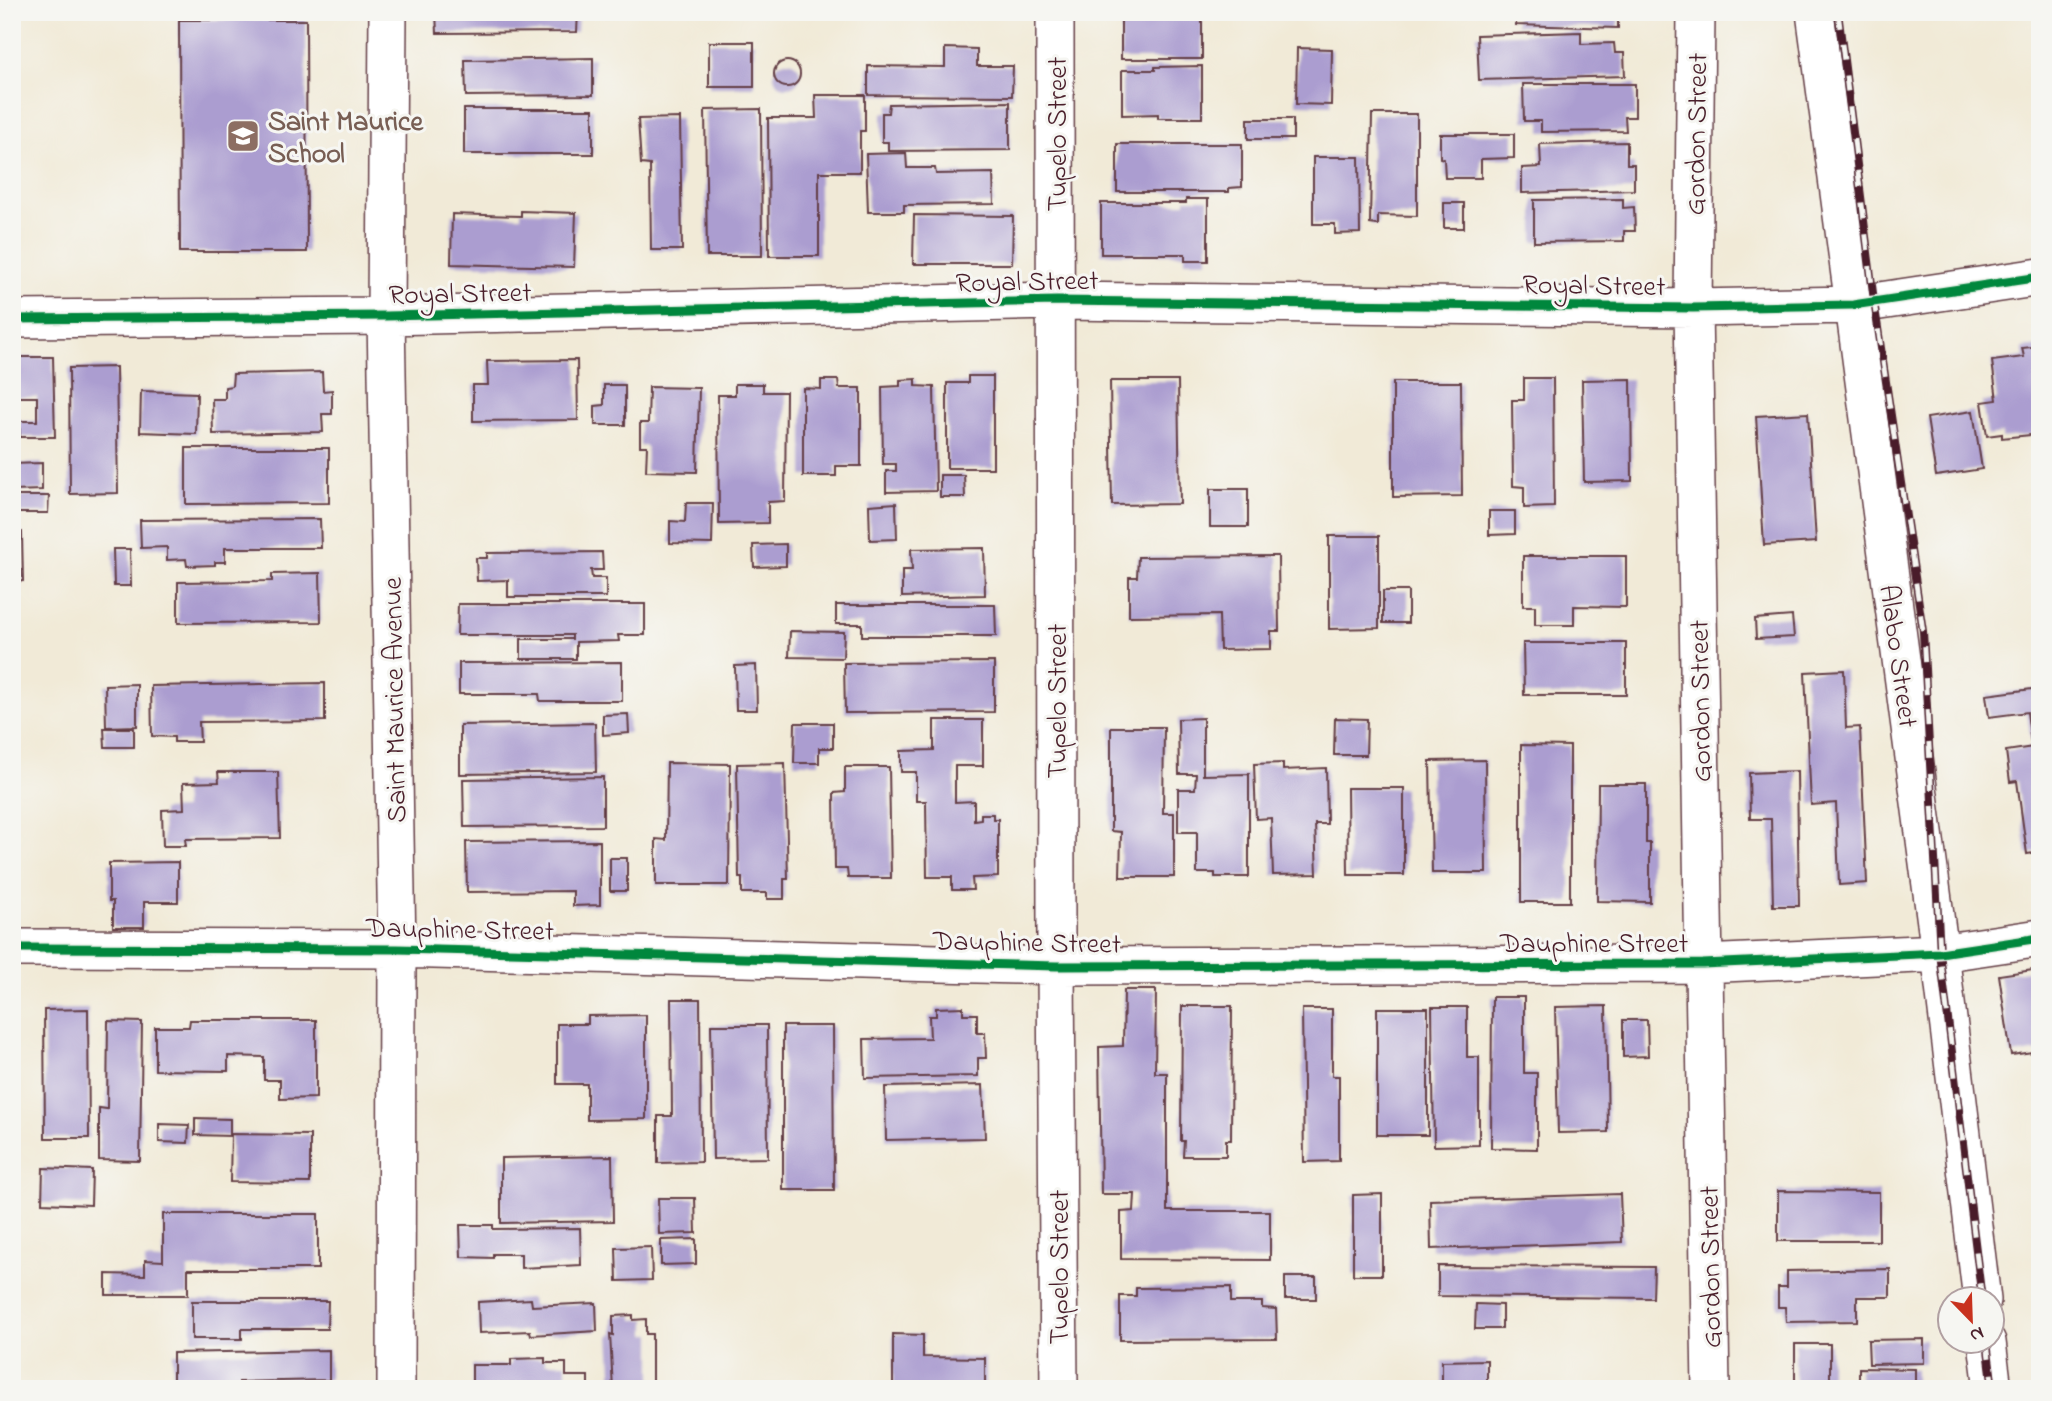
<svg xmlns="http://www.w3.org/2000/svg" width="2052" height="1401" font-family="'Indie Flower',sans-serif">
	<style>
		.building { fill: #ab9dd0 }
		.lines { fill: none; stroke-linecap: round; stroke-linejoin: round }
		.minor-casing { stroke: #633d45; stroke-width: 40 }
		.minor { stroke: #fff; stroke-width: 37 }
		.rail-casing { stroke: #4a1f2b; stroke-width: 8 }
		.rail { stroke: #f6f6f2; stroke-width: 5; stroke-dasharray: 16; stroke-linecap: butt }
		.cycleway-casing { stroke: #f6f6f2; stroke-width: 13 }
		.cycleway { stroke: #00873e; stroke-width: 9 }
		.labels { text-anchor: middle; stroke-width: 6; stroke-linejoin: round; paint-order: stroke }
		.education-label { font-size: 28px; font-weight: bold; fill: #785e54; stroke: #f6f6f2; text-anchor: start }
		.street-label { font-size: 28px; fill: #4a1f2b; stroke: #f6f6f2 }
	</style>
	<rect width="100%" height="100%" fill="#f6f6f2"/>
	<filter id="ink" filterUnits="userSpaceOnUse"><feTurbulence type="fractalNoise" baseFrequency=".0143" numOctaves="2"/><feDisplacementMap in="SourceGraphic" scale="14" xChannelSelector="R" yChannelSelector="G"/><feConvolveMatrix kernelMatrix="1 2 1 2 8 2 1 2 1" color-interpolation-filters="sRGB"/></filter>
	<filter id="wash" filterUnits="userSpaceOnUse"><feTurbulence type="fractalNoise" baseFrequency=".00686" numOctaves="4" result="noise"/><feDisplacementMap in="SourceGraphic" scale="28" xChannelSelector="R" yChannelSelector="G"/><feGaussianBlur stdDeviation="1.57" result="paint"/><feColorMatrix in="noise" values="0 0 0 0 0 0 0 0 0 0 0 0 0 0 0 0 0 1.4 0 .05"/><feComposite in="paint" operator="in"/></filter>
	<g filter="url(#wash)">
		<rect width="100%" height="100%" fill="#f1ead7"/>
		<g id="blocks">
			<path class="building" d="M231 12H250V20H306L307 252H180L179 20H231Z
				M436 12H578L577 32 437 33Z
				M1516 12H1618V28L1516 25Z
				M1121 13H1202V59H1121Z
				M1581 32V44L1614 43 1615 53H1624L1625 76 1479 80 1477 35Z
				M709 42H754V87H709Z
				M945 48 977 49V66H1013L1012 96 868 95V66L945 67Z
				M1297 48 1332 49 1331 105 1296 104Z
				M593 58V95L466 96 465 60Z
				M774 74a13 13 0 1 1 26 0a13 13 0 1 1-26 0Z
				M1202 66V118H1158V114L1122 115V70H1155V67Z
				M1523 84H1635V117H1625L1626 131 1541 132V121H1524Z
				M815 95H865V131H860V172H819V256H769L768 118H816Z
				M1010 102V150L888 151V142H882V113H888L889 104Z
				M464 109H593V154H464Z
				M761 109 762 256H707L705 110Z
				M1372 114H1417V216L1378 215V225L1370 224Z
				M680 118 682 250H651L650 165 641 164 638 119Z
				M1248 119H1293V139H1248Z
				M1440 134H1514V158L1481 159V178H1445L1444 159 1440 158Z
				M1627 142V164H1634V190L1522 193V168L1541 167 1540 144Z
				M1117 144H1242V187L1229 188V192H1117Z
				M906 153 907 168H935L936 174 993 173 994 204 904 205V212H868L866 154Z
				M1313 157H1359L1360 233 1335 234V224H1313Z
				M1186 199H1208V261H1185V254H1101V203H1186Z
				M1623 199V208L1634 207 1635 231H1624V241L1534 242V200Z
				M1444 203H1464V228H1444Z
				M521 211 576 213 574 267 451 264 452 214 521 216Z
				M914 215 1013 216 1012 264H913Z
				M2040 346V434L2002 438V434L1987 436 1982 402 1997 400 1992 361 2024 357 2022 348Z
				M12 357H53L55 437H20L19 421H37V397H12Z
				M577 360 578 420 473 421V385H488L487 361Z
				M116 367 118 493 70 494 69 368Z
				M322 372 323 391 332 390V414H322L323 432 213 434 212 399H225V387L232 386 233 374Z
				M968 376H993V468H947V383H968Z
				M1524 378H1553L1554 507 1524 508V487L1513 486 1512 400H1524Z
				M916 379V386L934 387 936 491 886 492V471H896V464H883L882 387 900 386V380Z
				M1631 379 1632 481 1584 482 1582 380Z
				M821 380H838L839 388H861V466H836V476H803V388L821 389Z
				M1110 381H1178L1180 504 1112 505Z
				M1393 382H1461L1462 496 1393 497Z
				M735 384H763V392H786L785 501 768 502V523L719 524 718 395H735Z
				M604 385H625V425H595V406L604 405Z
				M649 387 699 388 697 472 646 471 647 446H640V423H648Z
				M141 391 197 393 196 434 140 432Z
				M1973 411 1982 469 1936 476 1927 418Z
				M1808 413 1816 542 1764 545 1756 416Z
				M186 448H329V503L186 504Z
				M42 463V490L12 491V464Z
				M940 475H964L965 497H940Z
				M1210 489H1248V527H1210Z
				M17 496H49L48 513H17Z
				M686 503H713L712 544 670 543V521L685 522Z
				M896 503 897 539 870 540 869 505Z
				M1489 511H1515V534L1489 535Z
				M320 519 321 548H225V562H215V565L187 566 186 559 167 560V547L141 548 140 520Z
				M22 532 23 581 12 582V533Z
				M1329 536H1379V628L1329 629Z
				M786 544V566L754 567 753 545Z
				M984 548 985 595 902 597V570H912L911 549Z
				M113 549H130L131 586H114Z
				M602 552 603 570H591L592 578H606V597H508V580L477 581 476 558H487V553Z
				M1278 556 1279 631H1271V649L1220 650 1219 615 1129 616V577H1137L1138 557Z
				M1523 556H1626V607L1574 606V625H1535V606H1523Z
				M320 573 321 622 178 623V582L272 581V574Z
				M1383 591H1408V623H1383Z
				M458 604H645V635H618L619 641 576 642V659H521V639H572V635H457Z
				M836 605H995L996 636H862V624H836Z
				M1792 616 1794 637 1756 639 1755 619Z
				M790 631 844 632 843 658 789 657Z
				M1523 643H1626V695H1524Z
				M622 662V701H540L539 694H459V663Z
				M994 662V712L845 713 844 663Z
				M756 665 757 710H736L735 666Z
				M1844 670 1846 728 1860 727 1867 883 1839 885 1836 803 1811 805 1805 672Z
				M325 683V721L199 722 200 742H174V737L152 736 151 686Z
				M137 684V726L106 727 105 685Z
				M2040 688V740L2031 742 2027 712 1989 717 1986 695Z
				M628 714 629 733 603 735V715Z
				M1203 718V775L1249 774V877H1215V873H1197V832H1178V789H1195L1196 774H1179L1178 719Z
				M1335 718 1367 719 1366 755H1334Z
				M934 720H983V766H955V802L974 801V820L981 819V814H993V819H998V877L972 878 973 890H952V877H927L926 801H916V772H901V751L934 750Z
				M595 723 596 772 460 774V725Z
				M795 723H833V748H819V763H794Z
				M1111 727H1164L1163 813H1174V877H1120L1121 832 1111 831Z
				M104 728H134V747H105Z
				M1521 745 1570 746V902H1521Z
				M2040 746V852L2027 854 2017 781 2010 782 2006 751Z
				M1485 760 1486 873H1432L1430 761Z
				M667 763 730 764 729 885H656V839L666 840Z
				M785 763 788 879H784V899H767V893H742V878H739L737 764Z
				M1283 763V770L1326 768 1327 824H1315L1317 874 1273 875 1271 818 1256 819 1254 764Z
				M845 767H889L891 878H848L847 869H835L834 793 845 792Z
				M1797 771 1799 906H1773L1771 819H1750L1749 773Z
				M218 772H278L280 838 185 839 186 846H163L162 810 184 809 183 783 219 782Z
				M603 777V826L464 827 463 779Z
				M1598 784H1646V843H1650V902L1597 901Z
				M1347 788H1404V875H1348Z
				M600 841V905L573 906V891L467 892 466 842Z
				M610 858H627V891H610Z
				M178 862V902H144V927H113V901H109V863Z
				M2040 969V1051L2011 1055 1999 975Z
				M1124 990H1156L1155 1073H1167V1211H1270V1260L1121 1259V1212L1134 1211 1135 1194H1101L1099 1047 1123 1046Z
				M1492 997H1524V1073H1537V1149L1491 1148Z
				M671 999H700L701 1162 658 1163V1116H672Z
				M1182 1006H1232L1231 1140H1226V1156H1183L1184 1141H1181Z
				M1606 1006 1608 1132 1558 1133 1555 1007Z
				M963 1007V1014H977V1033H985L986 1058H978V1076L865 1078 864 1039 930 1038 929 1016H936V1008Z
				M1432 1007H1467V1057H1479V1145L1434 1146Z
				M1377 1008H1428V1135H1377Z
				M88 1009 89 1138H45L44 1010Z
				M1302 1009H1332V1076H1339V1161L1304 1162Z
				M646 1015V1119L587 1120V1084H557V1024H588V1016Z
				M190 1020H316V1098L280 1099V1080H264V1057L228 1056V1071L155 1070V1027H189Z
				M1623 1020H1647L1648 1056 1623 1057Z
				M108 1021 142 1022 140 1161 99 1160V1108L107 1109Z
				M711 1025H767L768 1158 713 1159Z
				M783 1026H833L834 1190H783Z
				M983 1085 985 1138 886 1140 885 1087Z
				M195 1118 230 1119V1136L195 1135Z
				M159 1124 189 1125 188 1143 159 1142Z
				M231 1134 310 1135V1183L230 1182Z
				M612 1156 613 1221 501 1223V1158Z
				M43 1168 92 1170 91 1205 42 1203Z
				M1778 1191 1879 1192V1241H1778Z
				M1382 1194V1275H1353V1195Z
				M1620 1194 1622 1242 1431 1249 1430 1200Z
				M658 1198H695L696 1233 659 1234Z
				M163 1214H318V1269H188V1295H106V1274L145 1275V1260L163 1261Z
				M460 1225H493V1229L580 1228 581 1265 521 1268V1254H493V1258L461 1257Z
				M696 1239V1264L661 1265V1240Z
				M651 1247 652 1280 617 1281 616 1248Z
				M1438 1266 1654 1267 1653 1298 1438 1296Z
				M1890 1269V1297H1857V1321L1786 1322 1785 1307H1778V1287H1787V1271Z
				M1285 1277H1316V1299H1285Z
				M1231 1287V1302H1262V1308L1276 1309 1277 1339 1120 1340V1296H1136V1288Z
				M531 1299 532 1306 596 1303 597 1331 531 1335 530 1331 479 1333 478 1302Z
				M192 1301H328L327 1329H242V1339H192Z
				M1476 1304 1502 1305V1329H1475Z
				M633 1315V1320L646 1319V1334H652V1389H613L610 1334 613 1335V1316Z
				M893 1334 923 1335V1357L985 1358V1389H893Z
				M1924 1339V1363L1869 1364 1868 1340Z
				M1795 1344H1830V1387H1795Z
				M329 1350V1380L239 1382V1389H211V1382L173 1383V1353Z
				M545 1358V1363H566V1376H588V1389H472V1365H511V1359Z
				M1487 1360V1389H1442V1361Z
				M1859 1368 1915 1369V1389H1859Z"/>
		</g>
	</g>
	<g filter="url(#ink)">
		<use href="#blocks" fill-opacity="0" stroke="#633d45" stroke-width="2"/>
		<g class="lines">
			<defs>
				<path id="minor" d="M388 12 386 316 397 949 396 1389
					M1055 12 1056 966 1059 1389
					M1696 12 1693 308 1711 1389
					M1815 12 1940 953 1982 1300
					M12 319 386 316 1057 301 1693 308 1853 305 2040 277
					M12 948 397 949 1056 966 1703 964 1940 953 2040 938
					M1987 1342 1993 1389"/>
			</defs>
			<use href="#minor" class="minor-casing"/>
			<use href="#minor" class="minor"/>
			<defs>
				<path id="rail" d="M1838 12 1874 301 1923 631 1940 953 1982 1300
					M1987 1342 1993 1389"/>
			</defs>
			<use href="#rail" class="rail-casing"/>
			<use href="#rail" class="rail"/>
			<defs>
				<path id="cycleway" d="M12 319 386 316 1057 301 1693 308 1853 305 2040 277
					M12 948 397 949 1056 966 1703 964 1940 953 2040 938"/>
			</defs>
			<use href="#cycleway" class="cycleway-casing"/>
			<use href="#cycleway" class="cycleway"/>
		</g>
	</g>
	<defs>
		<symbol id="school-square" viewBox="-11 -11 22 22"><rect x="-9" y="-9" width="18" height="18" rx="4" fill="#8d6e63" stroke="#f6f6f2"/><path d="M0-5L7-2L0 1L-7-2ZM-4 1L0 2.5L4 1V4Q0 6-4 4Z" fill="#fff"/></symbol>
	</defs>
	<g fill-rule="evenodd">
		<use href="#school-square" x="224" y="117" width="38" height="38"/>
	</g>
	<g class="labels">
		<g class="education-label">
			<text x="268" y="130">Saint Maurice<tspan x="268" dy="32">School</tspan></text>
		</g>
		<g class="street-label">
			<text transform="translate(1056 134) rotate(-90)" y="10">Tupelo Street</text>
			<text transform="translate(1695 134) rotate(-89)" y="10">Gordon Street</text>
			<text transform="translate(1027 280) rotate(-1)" y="10">Royal Street</text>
			<text transform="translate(1594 284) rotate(1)" y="10">Royal Street</text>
			<text transform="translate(460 292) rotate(-1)" y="10">Royal Street</text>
			<text transform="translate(1900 656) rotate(82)" y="10">Alabo Street</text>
			<text transform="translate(393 700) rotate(-91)" y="10">Saint Maurice Avenue</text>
			<text transform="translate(1056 701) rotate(-90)" y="10">Tupelo Street</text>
			<text transform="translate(1699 701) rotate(-91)" y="10">Gordon Street</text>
			<text transform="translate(460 928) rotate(1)" y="10">Dauphine Street</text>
			<text transform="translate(1027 941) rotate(1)" y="10">Dauphine Street</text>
			<text x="1594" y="952">Dauphine Street</text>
			<text transform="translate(1058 1267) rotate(-90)" y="10">Tupelo Street</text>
			<text transform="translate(1709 1267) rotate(-91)" y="10">Gordon Street</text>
		</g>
	</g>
	<rect width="2052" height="1401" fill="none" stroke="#f6f6f2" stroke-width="42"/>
	<g transform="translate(1971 1320) rotate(157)"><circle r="33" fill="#f6f6f2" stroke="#b1a0a2" stroke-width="2"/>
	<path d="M0-5L12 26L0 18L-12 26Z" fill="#c8321e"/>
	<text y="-10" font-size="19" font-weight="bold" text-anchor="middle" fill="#4a1f2b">N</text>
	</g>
</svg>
